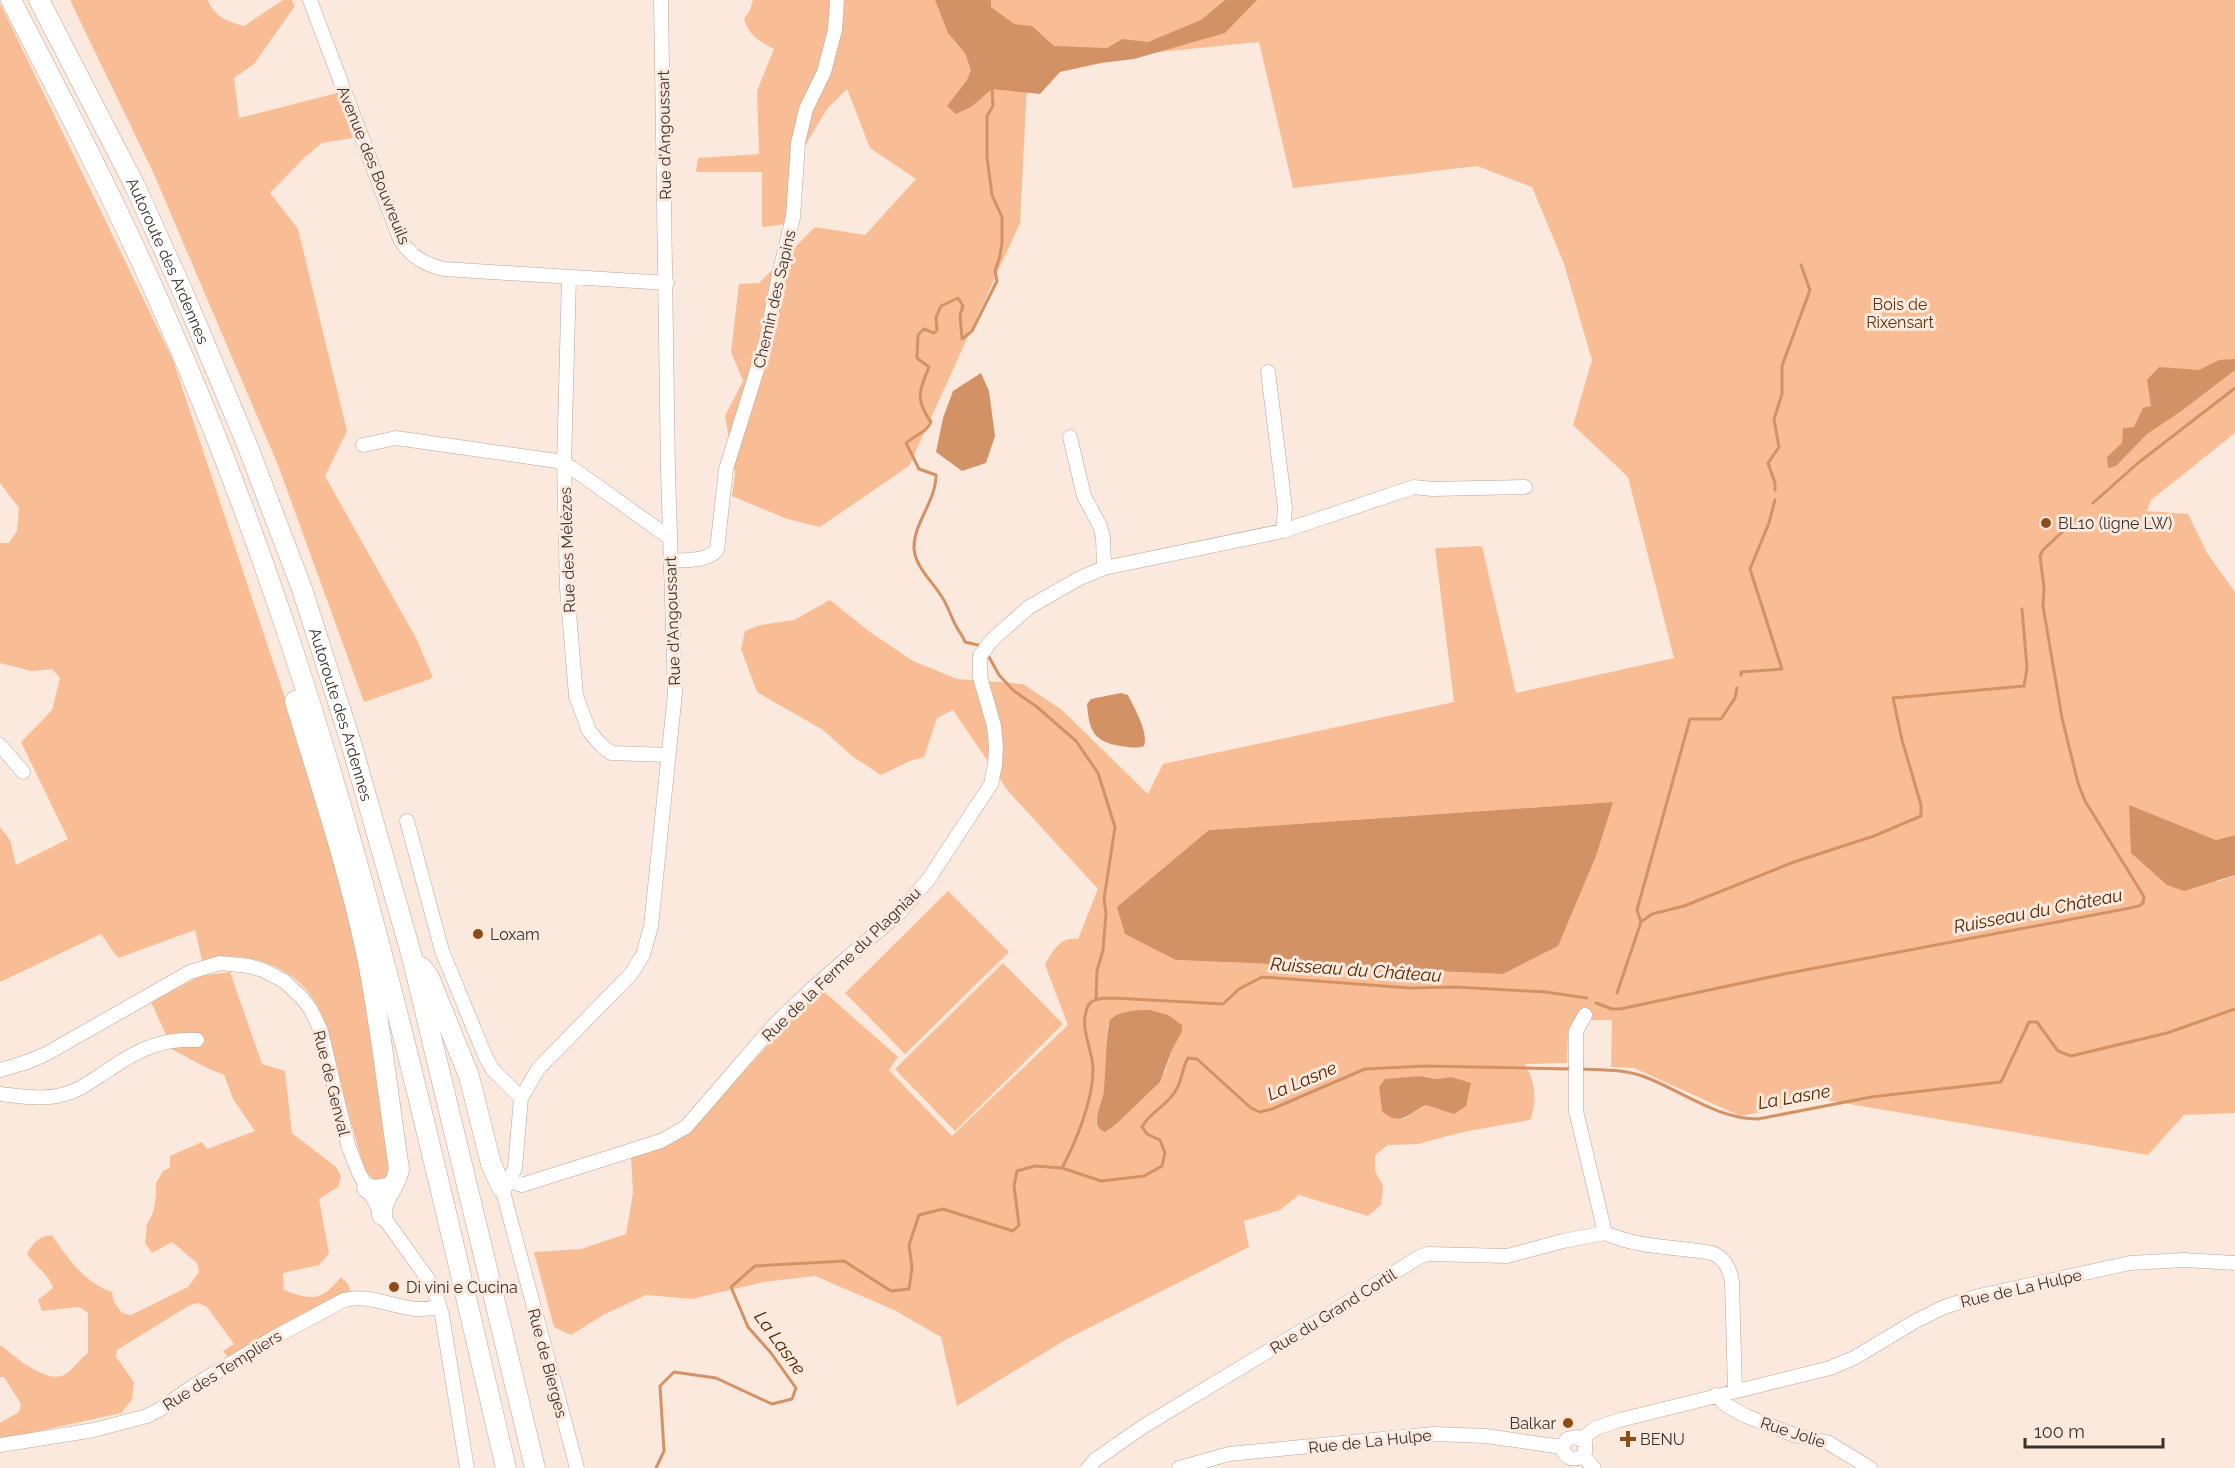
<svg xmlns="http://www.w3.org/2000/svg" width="2235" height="1468" font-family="Raleway,sans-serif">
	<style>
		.green { fill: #f9bd95; fill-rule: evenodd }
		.water { fill: #d39266 }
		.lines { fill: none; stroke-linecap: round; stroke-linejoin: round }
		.stream { stroke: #d39266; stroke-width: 3 }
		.minor-casing { stroke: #b7a69a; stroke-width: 15 }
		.highway-casing { stroke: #b7a69a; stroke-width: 21 }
		.minor { stroke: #fff; stroke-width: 14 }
		.highway { stroke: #fff; stroke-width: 20 }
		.poi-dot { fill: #8e4d18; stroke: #fce9dd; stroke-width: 2 }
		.labels { text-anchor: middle; stroke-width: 6; stroke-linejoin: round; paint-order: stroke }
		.street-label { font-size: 16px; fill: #39322d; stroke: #fce9dd }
		.park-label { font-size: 16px; fill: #5d3210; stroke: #fce9dd }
		.poi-label { font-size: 16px; fill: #39322d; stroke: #fce9dd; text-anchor: start }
		.water-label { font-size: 18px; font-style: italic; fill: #4f2501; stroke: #fce9dd }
	</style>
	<rect width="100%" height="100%" fill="#fce9dd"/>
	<path class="green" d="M70 0H208C213 16 229 22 244 26L283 0H292L295 6 254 64 234 78 239 118 337 93 353 138 322 143 304 158 270 193 298 229 347 431 325 476 416 638 433 678 364 702 278 465 153 172Z
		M753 0H2235V433L2151 500 2147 511 2188 514 2207 553 2235 592V835L2216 840 2129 806 2217 882 2235 875V1113L2184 1115 2148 1155 1826 1100 1740 1116 1634 1068 1611 1067 1612 1020H1589L1576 1017 1568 1031 1567 1063 1525 1064C1535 1082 1538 1100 1530 1120L1463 1132 1418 1144 1388 1145 1375 1155V1171L1383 1186 1381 1205 1368 1216 1299 1195 1280 1210 1244 1221 1249 1247 1065 1340 957 1406 941 1337 894 1310 815 1276 764 1282 692 1299 646 1295 603 1315 571 1335 554 1327 534 1252 581 1249 626 1234 633 1193 631 1157 700 1119 820 988 898 1057 889 1070 952 1136 1068 1025 1045 965C1052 951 1061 936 1078 939L1098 889 1008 791 953 710 937 718 924 757 910 761 881 775 852 756 823 730 757 692 741 649 745 631 760 625 794 620 830 600 870 632 913 661 957 679 1023 684 1062 710 1148 794 1163 764 1454 702 1435 548 1482 546 1516 693 1674 658 1628 477 1573 425 1592 360 1564 264 1532 187 1477 166 1293 188 1259 42 1028 65 1020 223 909 466 820 527 787 519 732 496 735 473 725 416 743 381 731 352 739 284 759 283 815 227 865 235 916 179 870 148 847 89 827 109 803 149 794 223 762 227V172H696L698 158 759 154 757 91 774 49C759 41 749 36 744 19L750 10ZM1613 802 1503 974 1176 960 1209 830ZM1136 1011 1182 1032 1172 1050 1165 1072 1096 1121C1105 1096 1109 1066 1108 1039 1108 1033 1106 1026 1110 1021 1115 1014 1128 1012 1136 1011ZM1420 1076 1436 1079 1451 1077 1436 1108 1426 1105 1403 1119 1382 1111 1379 1087Z
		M0 3 173 360 285 698 351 908 375 1021 389 1174 382 1182 374 1180 365 1171C355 1139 347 1107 338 1074 332 1050 328 1022 314 1000 291 964 242 949 202 960L195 930 118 958 101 934 0 982V827L10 840 16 865 68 839 21 742 52 710 60 678 52 669 31 671 0 663V543H9L17 531 19 508 0 483Z
		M948 891 1009 952 905 1054 845 993Z
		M1003 963 1063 1024 955 1131 895 1069Z
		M230 972 262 1064 285 1071 292 1133 336 1167 341 1176 338 1187 319 1199 329 1253 319 1265 283 1273 284 1290C313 1301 321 1301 341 1277L348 1284 350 1291 230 1360 223 1351 234 1344 207 1307 198 1303 190 1305 117 1350 116 1357 134 1382 132 1400 121 1413 3 1439 0 1437V1423L19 1412 21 1404 4 1377H0V1346H2C15 1357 50 1387 67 1373 75 1367 80 1359 88 1353V1313L79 1307 42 1311 38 1300 53 1288C49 1275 35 1266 27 1254 32 1243 40 1236 52 1235 68 1259 85 1283 112 1292L114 1302 122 1313 131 1315 188 1287 199 1272 197 1263 172 1242 152 1253 145 1243 147 1224 153 1213 156 1197V1183L163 1171 170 1168V1156L202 1142 207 1149 255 1131 233 1099 224 1075 209 1069 173 1050 151 1002 200 976Z"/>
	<path class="water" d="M935 0H991V7L1014 24 1032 26 1054 46 1107 48 1122 39 1148 42 1201 20 1225 0H1257L1225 33 1134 59 1101 63 1060 72 1040 94 992 89 971 107 956 114 947 106 967 80 971 70 965 53 948 33Z
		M2235 359V370L2180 412 2147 434 2116 466 2108 468 2107 457 2122 443 2123 428 2134 427 2143 408 2151 406 2147 380 2159 367 2199 370 2219 360Z
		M981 373 989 391 995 436 986 463 962 471 936 452 943 418 953 391Z
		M1121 693 1128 695C1134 708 1149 732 1144 746 1136 749 1129 747 1121 746 1094 742 1089 731 1087 704L1091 699Z
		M1613 802 1596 856 1558 946 1503 974 1176 960 1125 934 1117 907 1209 830Z
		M2129 805 2216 840 2235 835V875L2184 891 2167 885 2131 853Z
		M1150 1010 1168 1015 1182 1025V1032L1172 1050 1160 1082 1115 1125 1105 1132C1088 1126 1103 1103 1104 1090 1105 1081 1107 1024 1110 1020 1119 1010 1139 1010 1150 1010Z
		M1420 1076 1436 1079 1451 1077 1471 1083 1466 1106 1454 1114 1426 1105C1408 1113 1401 1128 1382 1111L1379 1087 1385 1079Z"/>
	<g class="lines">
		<path class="stream" d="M1775 490V483L1768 463 1779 447 1774 419 1782 394V366L1810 290 1801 265
			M2093 503 2138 463 2235 388
			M978 645 965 642C963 636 959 632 956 626 951 617 948 606 942 597 933 582 916 568 914 549 913 523 936 502 936 475L919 469 906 443C915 435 927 432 931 422 915 400 919 391 929 367L917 358 918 335 924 329 934 333 937 330 936 317 941 306 958 298 963 306 960 315 962 339 972 331 997 281 995 271 1000 256 1002 243V217L992 195 987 157V116L993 106 992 89
			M989 657 999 675 1014 691 1037 707 1076 741 1098 773 1115 827 1104 899 1106 913 1103 950 1097 971 1096 1000
			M1741 675V672L1782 669 1750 569 1769 523 1775 500
			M1641 922 1652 914 1684 906 1794 862 1874 836 1921 816V805L1902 740 1893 698 2024 686 2027 668 2022 609
			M1617 993 1641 922 1637 910 1690 719H1721L1735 698 1737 688
			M1596 1003 1612 1009H1620L1784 974 2130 908 2139 906 2143 903 2144 897 2140 890 2085 801 2078 783 2062 718 2043 606 2044 588 2040 556 2043 550 2076 519
			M1581 1069C1602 1070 1625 1069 1645 1077 1682 1091 1717 1119 1758 1119L1871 1097 2001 1082 2029 1022H2037L2058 1051 2071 1056 2167 1033 2235 1009
			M1062 1168C1076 1142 1093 1100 1093 1070 1093 1049 1078 1027 1088 1006 1092 998 1104 998 1113 998L1223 1004 1239 989 1262 977 1410 988 1456 987 1546 992 1587 998
			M656 1468 664 1451 660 1386 674 1372 716 1378 772 1404 792 1399 796 1388 771 1353 748 1327 731 1287 755 1266 844 1261 891 1291 909 1289 912 1268 909 1245 919 1215 943 1209 1013 1231 1019 1225 1014 1186 1017 1171 1035 1166 1062 1168 1101 1181 1144 1176 1162 1166 1165 1153 1160 1140 1147 1134 1142 1127C1149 1113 1168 1105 1176 1090 1182 1081 1182 1068 1188 1058L1197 1059 1251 1108 1260 1112 1272 1109 1365 1069 1425 1066 1571 1069"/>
		<defs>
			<path id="minor" d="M310 0 400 239C411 257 424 264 444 269L667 283
				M569 277 564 464 567 588 576 696 589 731 601 745 611 753 668 755
				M1268 372 1285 508 1283 531
				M1070 437 1084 496 1100 526 1103 537 1104 568
				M363 445 396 438 557 461 572 468 670 538
				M671 561C685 560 708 561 717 550L726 469 766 341 779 275 793 217 798 143 806 109 824 72 835 30 837 0
				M0 745 23 772
				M407 821 442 951 486 1058 493 1070 521 1098
				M1585 1015 1576 1031V1111L1605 1233
				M0 1070 27 1062 46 1054 190 972 220 963 249 966 263 970 284 981 303 999 311 1010 321 1031 348 1145 359 1173 382 1215 428 1279 435 1291 442 1315 467 1468
				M0 1094C19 1096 42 1100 61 1095 80 1091 94 1079 110 1069 137 1050 163 1038 197 1040
				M509 1181 522 1185 661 1141 686 1127 775 1024 815 986 898 914 928 880 991 784 995 765 996 746 994 726 980 677V656L991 641 1029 607 1080 578 1104 568 1283 531 1414 487 1432 489 1525 487
				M1605 1233C1642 1249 1674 1246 1712 1253 1725 1258 1730 1269 1732 1282L1735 1391
				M1716 1395 1726 1405 1746 1416 1794 1435 1827 1442 1870 1468
				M1581 1439 1596 1428 1620 1420 1830 1368 1854 1358 1914 1322 1944 1307 1979 1296 2130 1263 2184 1260 2235 1263
				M0 1445 94 1430 147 1416 159 1410 195 1385 275 1337 344 1300C377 1291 405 1318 439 1306
				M1562 1447 1567 1439 1576 1437 1585 1442V1452L1583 1456
				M1562 1447C1565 1459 1573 1461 1583 1456
				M1583 1456 1594 1468
				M577 1468 502 1188 509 1181 515 1168 521 1098 538 1069 631 974 643 955 651 926 675 693 668 471 661 0
				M1088 1468 1095 1460 1144 1426 1323 1318 1419 1257 1428 1254 1507 1256 1563 1241 1605 1233
				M1179 1468 1229 1454 1434 1434 1486 1436 1562 1447"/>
			<g id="highway">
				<path d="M11 0C62 99 114 199 159 301 207 408 249 519 286 629 378 904 440 1187 506 1468"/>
				<path id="s1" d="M39 0 135 186 183 292 246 442 302 589 351 743 412 957 535 1468"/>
				<path d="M295 701C320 784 348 867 366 952 381 1024 388 1097 399 1169 397 1186 381 1197 382 1215"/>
				<path d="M421 967 429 977 469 1076 491 1164 502 1188"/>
				<path d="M367 1188 375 1190 392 1187"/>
			</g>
		</defs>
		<use href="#minor" class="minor-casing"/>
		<use href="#highway" class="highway-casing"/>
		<use href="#minor" class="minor"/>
		<use href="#highway" class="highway"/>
	</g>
	<g class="poi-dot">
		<circle cx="2046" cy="523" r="6"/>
		<circle cx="478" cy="934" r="6"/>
		<circle cx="394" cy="1287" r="6"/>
		<circle cx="1568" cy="1423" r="6"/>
		<path d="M1625 1430h6v6h6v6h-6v6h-6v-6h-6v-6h6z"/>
	</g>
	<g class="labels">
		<g class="street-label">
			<text transform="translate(664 135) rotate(-91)" y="6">Rue d'Angoussart</text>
			<text transform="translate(374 165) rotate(68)" y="6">Avenue des Bouvreuils</text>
			<text dy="6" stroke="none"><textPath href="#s1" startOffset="291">Autoroute des Ardennes</textPath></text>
			<text transform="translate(774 299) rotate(-77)" y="6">Chemin des Sapins</text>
			<text transform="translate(567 550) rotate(-92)" y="6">Rue des Mélèzes</text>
			<text transform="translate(672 621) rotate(-92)" y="6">Rue d'Angoussart</text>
			<text dy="6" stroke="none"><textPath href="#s1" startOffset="777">Autoroute des Ardennes</textPath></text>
			<text transform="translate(841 964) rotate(-44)" y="6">Rue de la Ferme du Plagniau</text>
			<text transform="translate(332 1083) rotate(76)" y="6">Rue de Genval</text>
			<text transform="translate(2021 1288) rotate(-13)" y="6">Rue de La Hulpe</text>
			<text transform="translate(1333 1311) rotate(-32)" y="6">Rue du Grand Cortil</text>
			<text transform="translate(548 1363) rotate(75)" y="6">Rue de Bierges</text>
			<text transform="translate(222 1370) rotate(-32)" y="6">Rue des Templiers</text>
			<text transform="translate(1793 1432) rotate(18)" y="6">Rue Jolie</text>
			<text transform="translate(1370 1441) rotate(-6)" y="6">Rue de La Hulpe</text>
		</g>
		<g class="park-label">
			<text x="1900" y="310">Bois de<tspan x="1900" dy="18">Rixensart</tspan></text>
		</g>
		<g class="poi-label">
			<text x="2058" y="529">BL10 (ligne LW)</text>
			<text x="490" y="940">Loxam</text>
			<text x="406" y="1293">Di vini e Cucina</text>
			<text x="1556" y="1429" text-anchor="end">Balkar</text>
			<text x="1640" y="1445">BENU</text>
		</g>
		<g class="water-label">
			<text transform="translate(2038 911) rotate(-11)" y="6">Ruisseau du Château</text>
			<text transform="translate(1356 970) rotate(4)" y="6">Ruisseau du Château</text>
			<text transform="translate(1302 1081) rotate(-23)" y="6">La Lasne</text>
			<text transform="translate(1794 1097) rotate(-10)" y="6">La Lasne</text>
			<text transform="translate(780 1343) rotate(54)" y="6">La Lasne</text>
		</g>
	</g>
	<path d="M2025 1438v9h138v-9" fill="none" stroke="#39322d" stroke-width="3"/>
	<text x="2034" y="1438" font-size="18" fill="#39322d" stroke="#fce9dd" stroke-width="4.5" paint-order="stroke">100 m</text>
</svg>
